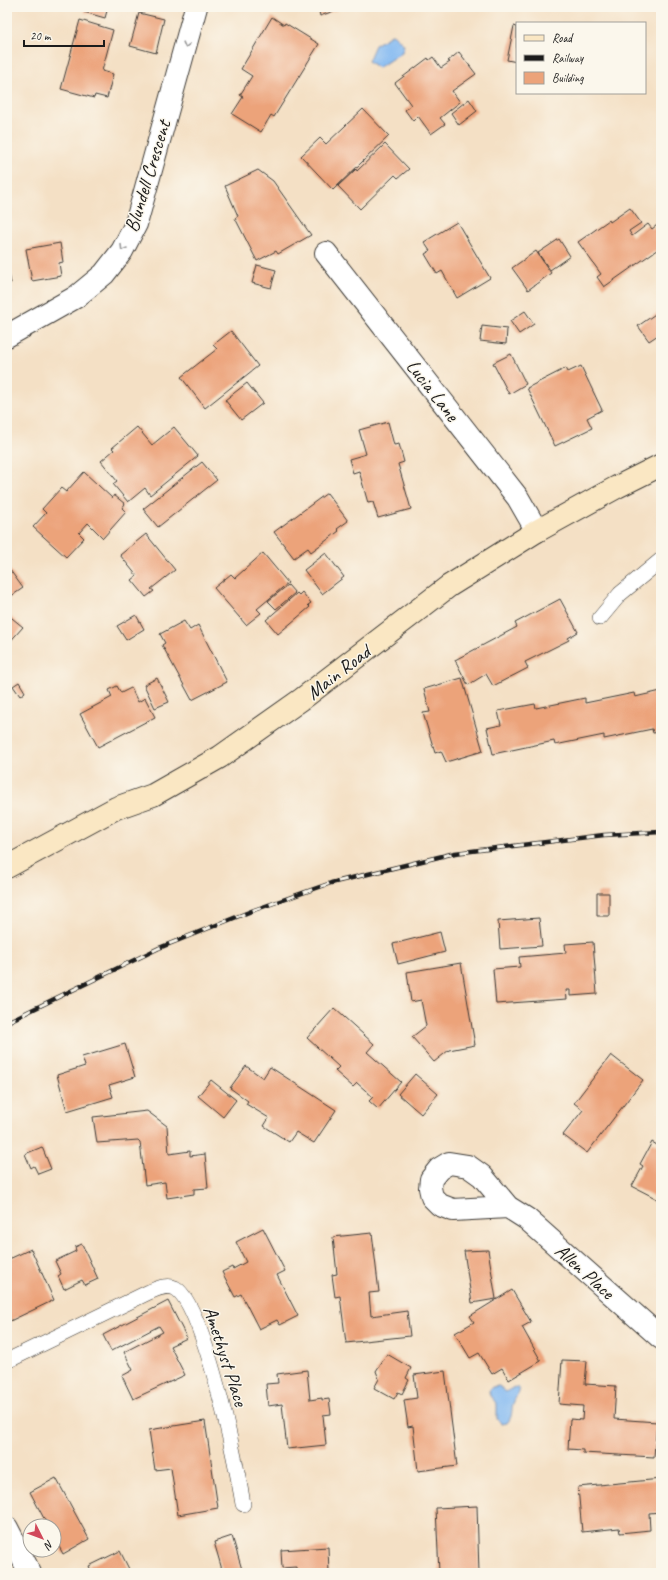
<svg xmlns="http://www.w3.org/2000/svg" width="668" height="1580" font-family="Caveat,sans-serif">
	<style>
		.water { fill: #83b9f2; stroke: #506a87 }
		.building { fill: #eca37a }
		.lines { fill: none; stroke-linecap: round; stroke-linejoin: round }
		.lane-casing { stroke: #3c3935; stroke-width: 16 }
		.street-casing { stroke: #3c3935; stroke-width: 24 }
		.secondary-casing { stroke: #3c3935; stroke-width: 24 }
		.lane { stroke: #fff; stroke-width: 15 }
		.street { stroke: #fff; stroke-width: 22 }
		.secondary { stroke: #fae7c3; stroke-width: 22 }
		.rail-casing { stroke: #1c1c1c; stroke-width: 4.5 }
		.rail { stroke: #fbf7ec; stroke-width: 3; stroke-dasharray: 9; stroke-linecap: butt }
		.oneway { stroke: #999 }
		.labels { text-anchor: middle; stroke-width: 3; stroke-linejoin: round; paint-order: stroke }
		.street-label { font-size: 20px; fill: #1c1c1c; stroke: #fbf7ec }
	</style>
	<rect width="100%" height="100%" fill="#fbf7ec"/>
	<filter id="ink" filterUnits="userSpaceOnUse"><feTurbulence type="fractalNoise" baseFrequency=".025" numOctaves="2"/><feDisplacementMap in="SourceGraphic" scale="8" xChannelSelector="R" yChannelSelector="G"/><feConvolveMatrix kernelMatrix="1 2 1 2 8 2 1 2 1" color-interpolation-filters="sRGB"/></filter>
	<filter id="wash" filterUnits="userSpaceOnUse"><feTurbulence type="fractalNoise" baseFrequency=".012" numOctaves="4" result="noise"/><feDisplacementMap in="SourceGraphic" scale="16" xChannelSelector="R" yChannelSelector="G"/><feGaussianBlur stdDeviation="0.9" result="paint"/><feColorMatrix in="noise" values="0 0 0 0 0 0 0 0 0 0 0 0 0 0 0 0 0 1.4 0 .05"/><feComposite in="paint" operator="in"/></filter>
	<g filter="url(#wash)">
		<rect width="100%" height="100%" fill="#f4e0c5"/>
		<path class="water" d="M393 34 404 45 402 52 378 68 368 61 375 45Z
			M499 1386 506 1392 514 1387 519 1388C518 1394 515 1398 513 1404 511 1411 513 1417 507 1423L502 1424 497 1419V1404L490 1396 489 1391 492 1387Z"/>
		<g id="blocks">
			<path class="building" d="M85 7H108L105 18 84 12Z
				M318 7H345L320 16Z
				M139 13 164 19 156 53 130 46Z
				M272 17 284 25 285 23 319 44 274 117 271 115 261 132 232 114 243 97 240 95 252 76 241 69Z
				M80 20 113 30 102 71 113 74 107 98 95 95 94 98 61 89Z
				M514 26 517 27V62L507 60Z
				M459 52 476 74 452 91 460 102 440 118 445 124 431 134 418 116 413 121 405 110 411 105 395 83 428 58 429 60 433 57 441 68 450 62 448 61Z
				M469 99 477 111 459 125 451 113Z
				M363 109 389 136 333 190 301 156 320 138 326 144Z
				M385 144 409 169 398 178 395 175 360 209 338 186 356 169 357 171Z
				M258 170 273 181 311 235 278 254 276 251 257 261 235 218 238 216 225 186Z
				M630 208 641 223 629 231 632 236 648 224 652 229 661 222V243L659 245 661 247 604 287 597 277 601 274 578 242 609 220 610 222Z
				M457 222 490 278 457 298 442 271 437 274 425 254 430 251 424 242Z
				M559 239 570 256 550 270 538 253Z
				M60 243 63 262 59 263 61 276 32 281 26 249Z
				M536 251 551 273 528 290 512 268Z
				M7 264 11 283H7Z
				M257 265 276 270 271 288 252 283Z
				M661 310V333L649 341 638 326Z
				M525 311 534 324 519 334 510 321Z
				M482 326 507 329 506 344 480 341Z
				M231 331 258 366 205 408 181 377 217 349 213 345Z
				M511 354 526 384 509 394 493 363Z
				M581 366 602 410 587 418 592 428 555 446 527 388 566 368 568 372Z
				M247 383 263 403 241 420 225 400Z
				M388 422 394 445 399 444 404 462 398 464 411 509 378 518 373 502 368 503 359 471 353 473 349 459 366 454 359 430Z
				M137 427 152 445 174 427 198 456 150 495 145 488 128 502 113 484 117 481 101 461 114 450 112 448Z
				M202 462 217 480 158 527 143 509Z
				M84 472 112 498 114 495 125 504 122 508 126 512 103 538 88 523 79 533 84 538 66 557 33 527 46 513 42 509 61 488 66 492Z
				M327 493 348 521 337 529 339 531 311 552 308 548 294 558 274 532Z
				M146 534 175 570 151 589 154 591 146 597 132 580 137 576 120 555Z
				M263 553 288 583 257 609 261 613 246 625 214 588 231 574 235 578Z
				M326 553 344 577 322 594 304 570Z
				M7 566 23 588 7 599Z
				M288 585 295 593 276 609 268 601Z
				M302 592 311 603 308 605 310 607 278 634 266 620 297 593 299 595Z
				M560 599 578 632 568 638 569 640 525 662 528 668 493 686 486 674 468 685 455 660 517 627 515 623Z
				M7 614 23 627 7 645Z
				M136 615 144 629 126 640 117 626Z
				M184 621 190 630 198 625 227 682 192 700 162 645 165 643 160 634Z
				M157 678 169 702 155 708 144 685Z
				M462 678 483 751 446 762 441 751 435 753 423 713 430 712 424 689Z
				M19 682 25 692 20 696 13 686Z
				M117 686 121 693 131 688 138 702 145 698 155 717 98 747 80 714 112 697 109 690Z
				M661 691V732L653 733 652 729 604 739V735L555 745 554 741 493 754 487 728 501 725 498 711 535 704 536 708 585 698V703L634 693 635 697Z
				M597 893H609V916H597Z
				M539 918 542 946 500 949 498 921Z
				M440 932 445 952 398 964 393 944Z
				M593 942 597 994 570 996V990H566L567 999 496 1004 493 969 520 967 519 957 566 953 565 944Z
				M461 963 475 1045 449 1050 434 1062 412 1037 426 1026 421 1000 411 1002 407 972Z
				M334 1008 374 1044 367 1052 401 1082 378 1109 369 1101 373 1097 357 1083 353 1087 335 1071 339 1067 307 1038Z
				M125 1044 135 1077 109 1085 113 1097 67 1111 57 1075 85 1066 82 1057Z
				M611 1055 643 1080 587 1153 563 1135 583 1110 574 1103Z
				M246 1066 263 1078 270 1067 336 1110 314 1143 296 1132 289 1142 264 1126 269 1118 246 1104 248 1101 230 1088Z
				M415 1074 438 1094 421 1114 398 1094Z
				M211 1080 236 1100 223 1117 198 1096Z
				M147 1111 167 1126 169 1154 190 1151V1156L205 1154 208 1188 194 1189V1194L167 1198 165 1182 145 1185 140 1142 138 1140 97 1143 93 1117Z
				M661 1137V1201L632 1186 643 1166 640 1164 652 1142 657 1145Z
				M42 1147 51 1169 38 1174 34 1166 31 1168 25 1154Z
				M263 1228 285 1271 277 1275 298 1316 280 1325 277 1320 259 1329 241 1294 235 1297 222 1272 232 1267 233 1269 246 1262 236 1242Z
				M372 1233 379 1292 369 1293 371 1316 407 1311 410 1336 346 1343 340 1296 335 1297 332 1275 337 1274 333 1237Z
				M82 1244 98 1279 85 1285 82 1280 64 1289 58 1276 61 1274 55 1261 76 1251 75 1247Z
				M31 1249 54 1300 8 1322 7 1260Z
				M488 1250 496 1299 472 1303 464 1251Z
				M512 1290 531 1322 522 1327 541 1361 509 1380 502 1368 492 1374 479 1353 470 1358 455 1333 474 1322 470 1316Z
				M168 1301 187 1338 170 1346 185 1375 133 1399 122 1376 133 1370 124 1352 163 1332 159 1326 111 1351 103 1335Z
				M387 1354 411 1368 406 1378 409 1380 402 1394 398 1392 394 1399 374 1388 379 1379 376 1371Z
				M562 1360 587 1361 585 1384 616 1386 614 1419 657 1422 654 1457 583 1453V1450L568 1449 570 1419 582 1420 583 1406 559 1404Z
				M307 1370 310 1400 322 1398V1400L329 1399 331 1414 323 1415 326 1445 287 1449 282 1404 268 1406 266 1384 278 1383 277 1374Z
				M445 1371 457 1466 418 1471 413 1426 408 1427 404 1400 417 1398 414 1375Z
				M205 1421 218 1508 178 1515 171 1468 155 1470 149 1430Z
				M56 1478 89 1539 63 1554 54 1537V1526H48L30 1492Z
				M661 1479V1512L649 1513 650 1530 620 1533 619 1528 582 1532 578 1487Z
				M477 1506 479 1573H439L436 1508Z
				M232 1536 243 1573H223L214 1542Z
				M328 1547 329 1573H296V1567L282 1568 281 1550Z
				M120 1551 131 1573H92L89 1566Z"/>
		</g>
	</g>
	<g filter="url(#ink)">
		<use href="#blocks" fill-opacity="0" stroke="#3c3935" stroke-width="1"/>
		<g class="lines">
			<defs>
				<path id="lane" d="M600 618 620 594 661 560
					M7 1361 149 1292C157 1289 166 1284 175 1288 204 1303 237 1467 243 1504"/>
				<path id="street" d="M326 253 518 498 537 531
					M7 336 76 297 104 274 122 251 136 224 196 7
					M508 1207 453 1210 440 1205 432 1197 430 1188 431 1179 439 1169 449 1163 468 1166 482 1176 508 1207 527 1219 661 1338
					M7 1528 30 1573"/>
				<path id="secondary" d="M7 867 116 808 153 795 220 757 302 699 449 586 537 531 617 487 661 465"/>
			</defs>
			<use href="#lane" class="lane-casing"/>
			<use href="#street" class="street-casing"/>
			<use href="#secondary" class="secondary-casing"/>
			<use href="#lane" class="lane"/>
			<use href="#street" class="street"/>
			<use href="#secondary" class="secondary"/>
			<defs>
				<path id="rail" d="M7 1022 159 948 254 910 331 883 455 853 604 835 661 832"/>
			</defs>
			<use href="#rail" class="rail-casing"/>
			<use href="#rail" class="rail"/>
		</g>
		<defs><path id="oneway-chevron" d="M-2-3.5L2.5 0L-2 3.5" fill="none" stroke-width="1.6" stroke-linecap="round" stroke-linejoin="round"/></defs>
		<g class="oneway">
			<use href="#oneway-chevron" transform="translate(186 45) rotate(105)"/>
			<use href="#oneway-chevron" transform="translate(123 248) rotate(121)"/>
		</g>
	</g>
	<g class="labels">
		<g class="street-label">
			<text transform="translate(147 176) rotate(-73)" y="7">Blundell Crescent</text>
			<text transform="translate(433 390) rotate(52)" y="7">Lucia Lane</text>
			<text transform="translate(338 672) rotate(-38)" y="7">Main Road</text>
			<text transform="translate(585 1271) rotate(42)" y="7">Allen Place</text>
			<text transform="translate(226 1356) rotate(72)" y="7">Amethyst Place</text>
		</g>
	</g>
	<rect width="668" height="1580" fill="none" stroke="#fbf7ec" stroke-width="24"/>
	<rect x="516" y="22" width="130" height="72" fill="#fbf7ec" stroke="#a29f99"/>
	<rect x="524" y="35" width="20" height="6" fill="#fae7c3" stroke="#a29f99"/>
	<text x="552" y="42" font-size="12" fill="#1c1c1c">Road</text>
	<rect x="524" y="55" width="20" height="6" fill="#1c1c1c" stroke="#a29f99"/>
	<text x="552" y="62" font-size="12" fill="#1c1c1c">Railway</text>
	<rect x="524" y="72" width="20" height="12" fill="#eca37a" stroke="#a29f99"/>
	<text x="552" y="82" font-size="12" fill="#1c1c1c">Building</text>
	<g transform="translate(42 1538) rotate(132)"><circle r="19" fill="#fbf7ec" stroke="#a29f99"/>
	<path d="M0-3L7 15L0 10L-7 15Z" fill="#d1495b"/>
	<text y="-6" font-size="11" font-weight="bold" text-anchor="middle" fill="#1c1c1c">N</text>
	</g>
	<path d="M24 40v6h80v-6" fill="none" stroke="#1c1c1c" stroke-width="2"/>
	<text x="30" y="40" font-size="12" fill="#1c1c1c" stroke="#fbf7ec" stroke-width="3" paint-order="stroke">20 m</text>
</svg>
